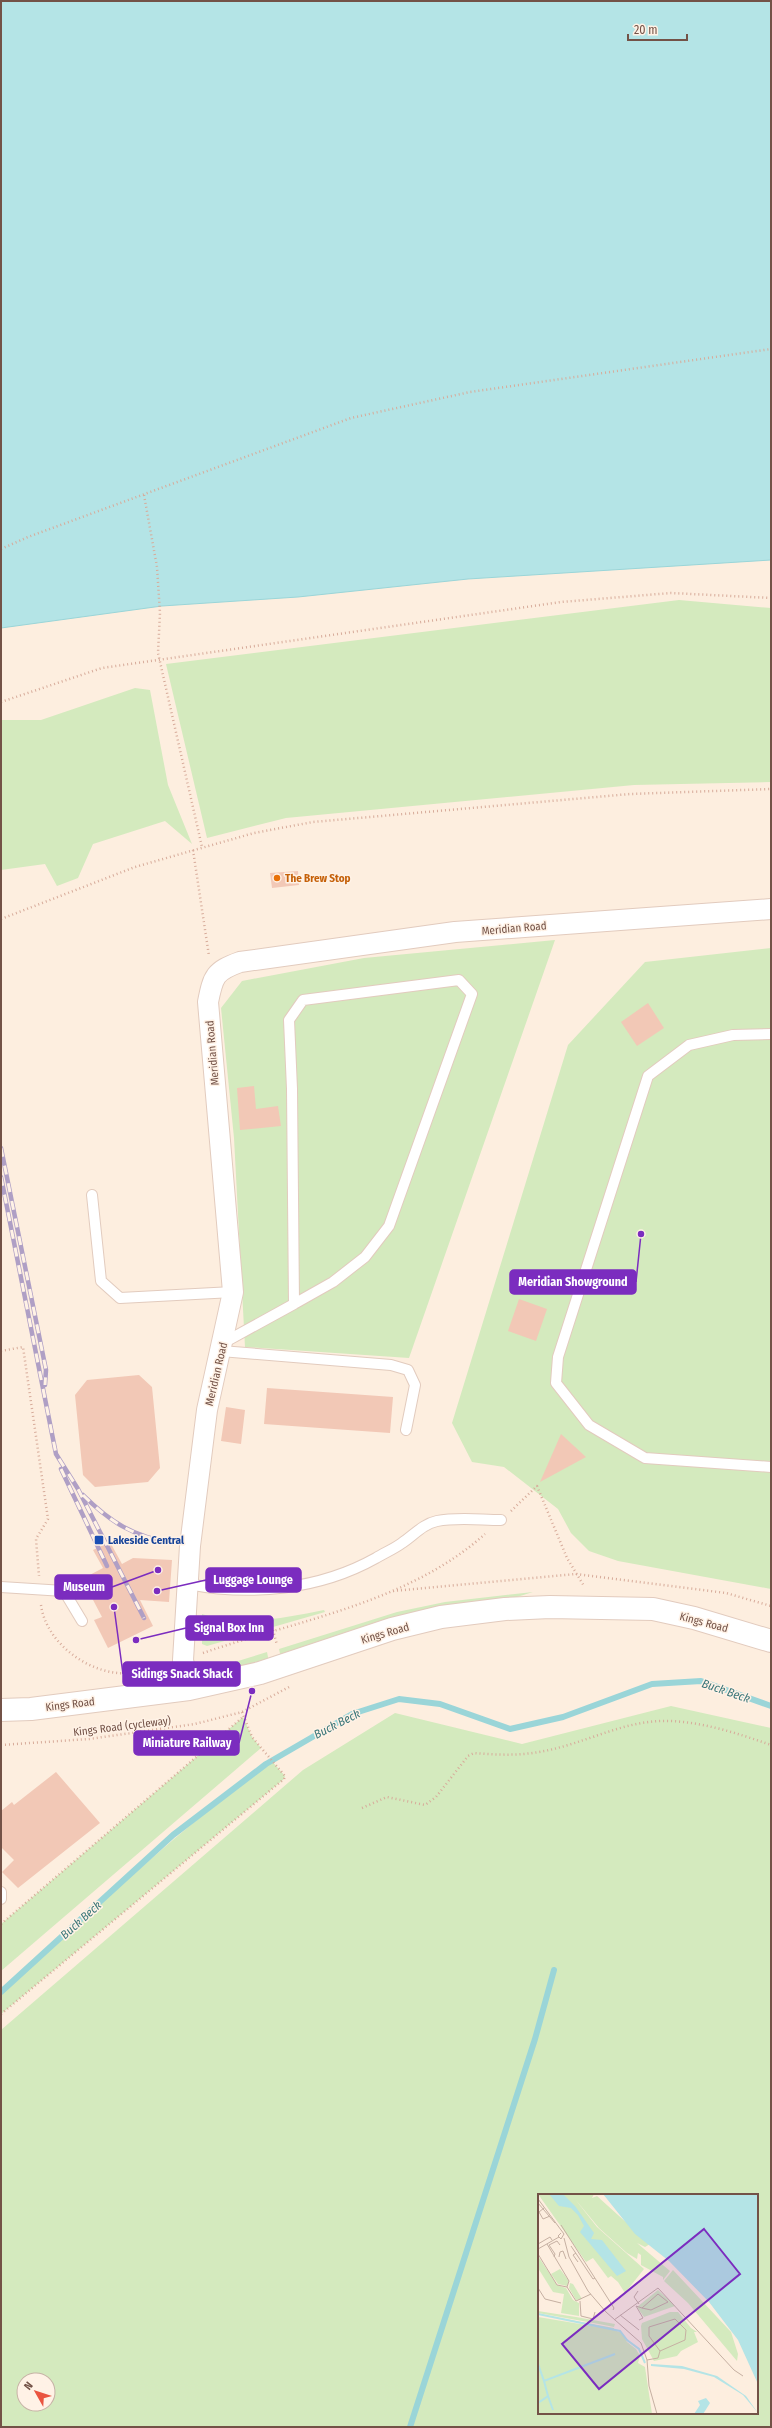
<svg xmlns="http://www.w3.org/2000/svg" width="772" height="2428" font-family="'Fira Sans Condensed',sans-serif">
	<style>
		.green { fill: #d4eabe; fill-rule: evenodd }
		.water { fill: #b4e4e6; stroke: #9ad5d8 }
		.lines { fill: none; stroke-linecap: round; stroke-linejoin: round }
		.stream { stroke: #9ad5d8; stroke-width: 6 }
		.building { fill: #f2c8b6 }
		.service-casing { stroke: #e2cbbe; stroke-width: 12 }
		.minor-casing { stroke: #e2cbbe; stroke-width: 22 }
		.tertiary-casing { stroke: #e2cbbe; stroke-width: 24 }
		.path { stroke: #d7ab9a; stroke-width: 2.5; stroke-dasharray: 1 3; stroke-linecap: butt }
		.service { stroke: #fff; stroke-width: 10 }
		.minor { stroke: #fff; stroke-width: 20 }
		.tertiary { stroke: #fff; stroke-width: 22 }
		.rail-casing { stroke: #af9fc5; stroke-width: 4.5 }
		.rail { stroke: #fff2e6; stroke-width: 3; stroke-dasharray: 9; stroke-linecap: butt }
		.food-dot { fill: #e8710a; stroke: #fff2e6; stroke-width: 1.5 }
		.transit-dot { fill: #1a4fb4; stroke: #fff2e6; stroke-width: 1.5 }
		.labels { text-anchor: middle; stroke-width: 3; stroke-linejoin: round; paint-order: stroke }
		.food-label { font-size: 11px; font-weight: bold; fill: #c56008; stroke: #fff2e6; text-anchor: start }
		.street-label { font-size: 11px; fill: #735247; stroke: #fff2e6 }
		.transit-label { font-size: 11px; font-weight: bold; fill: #164399; stroke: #fff2e6; text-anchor: start }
		.water-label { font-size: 12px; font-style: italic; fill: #3a7679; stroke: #fff2e6 }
		.inset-river { fill: none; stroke: #b4e4e6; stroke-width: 2 }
		.inset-road { fill: none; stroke: #c6b0a2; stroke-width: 1 }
		.view { fill: #7b2cbf; fill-opacity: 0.15; stroke: #7b2cbf; stroke-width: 2 }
		.inset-edge { fill: none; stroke: #735247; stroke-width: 2 }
		.leader { fill: none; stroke: #7b2cbf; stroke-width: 1.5 }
		.callout-dot { fill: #7b2cbf; stroke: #fff2e6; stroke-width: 1.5 }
		.callout { fill: #7b2cbf; stroke: #7b2cbf; stroke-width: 1.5 }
		.callout-label { font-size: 12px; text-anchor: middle; font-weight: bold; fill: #fff }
	</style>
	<rect width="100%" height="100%" fill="#fdeedf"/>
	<path class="green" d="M679 600 771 608V782L634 785 286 818 207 838 166 664Z
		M135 688 150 690 168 785 192 844 165 821 93 844 78 878 57 886 45 864 1 870V720H41Z
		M555 940 409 1358 245 1347 234 1138 221 1008 242 981 364 958Z
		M771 948V1589L618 1561 589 1551 571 1533 558 1509 504 1467 472 1462 452 1423 568 1045 645 962Z
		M533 1592 494 1604 281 1658 279 1649 397 1612 445 1602Z
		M324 1610 325 1612 207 1646 202 1644V1614C242 1627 284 1618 324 1610Z
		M267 1652 269 1662 205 1675 202 1672Z
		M671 1706 771 1728V2427H1V2030L303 1770 395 1713 522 1744ZM539 2195H757V2413H539ZM24 2380H48V2404H24Z
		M243 1717 252 1737 261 1748 1 1971V1924Z
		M270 1759 285 1776 284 1779 1 2014V1989L174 1839Z"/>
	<path class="water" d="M1 1H771V560L468 579 298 597 162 606 1 628Z"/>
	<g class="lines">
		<path class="stream" d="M1 1992 173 1835 266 1764 352 1714 399 1699 440 1704 510 1729 563 1717 652 1684 701 1681 771 1706
			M410 2427 535 2039 554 1970"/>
	</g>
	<path class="building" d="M298 871 299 885 272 888 270 873Z
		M648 1003 664 1028 637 1046 621 1022Z
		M254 1086 256 1109 278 1106 281 1126 240 1130 237 1088Z
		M519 1299 547 1309 536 1341 508 1331Z
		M139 1375 152 1387 160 1468 148 1482 95 1487 83 1475 75 1395 87 1380Z
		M267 1388 393 1397 390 1433 264 1424Z
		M226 1407 245 1410 241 1444 221 1441Z
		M561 1434 586 1457 540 1482Z
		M110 1542 122 1564 133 1558 172 1560 169 1602 140 1600 153 1626 108 1648 94 1620 102 1617 82 1579 103 1568 93 1550Z
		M56 1772 100 1823 18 1888 2 1872 14 1860 1 1847V1811L12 1802 14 1805Z"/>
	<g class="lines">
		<defs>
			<path id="service" d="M771 1034 733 1035 689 1045 648 1076 558 1357 556 1383 589 1425 645 1458 771 1467
				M92 1195 101 1281 120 1298 233 1292
				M223 1343 294 1304 292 1089 289 1020 303 1000 459 980 472 994 389 1226 365 1257 333 1282 294 1304
				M221 1351 391 1365 408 1370 415 1385 406 1430
				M188 1584C251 1596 319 1590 376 1558 384 1553 394 1549 402 1543 414 1535 423 1524 437 1521 457 1517 481 1520 501 1520
				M1 1587 64 1591 82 1621
				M1 1892V1899"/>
			<path id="minor" d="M189 1689 183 1660 190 1546 207 1410 233 1292 208 1002C213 976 215 971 240 962L455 932 771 909"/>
			<path id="tertiary" d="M1 1710 31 1709 189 1689 260 1673 392 1629 441 1617 505 1609 550 1607 653 1609 694 1618 771 1641"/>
		</defs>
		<use href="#service" class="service-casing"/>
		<use href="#minor" class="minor-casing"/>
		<use href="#tertiary" class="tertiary-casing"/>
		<path class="path" d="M144 495 157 567 160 613 158 653 202 847
			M1 549 28 537 351 418 470 392 771 349
			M1 702 102 668 561 602 671 593 771 598
			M193 850 209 956
			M1 919 135 867 254 833 313 822 630 794 771 789
			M1 1351 23 1347 48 1519 36 1539 39 1576
			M511 1511 537 1486 567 1558 584 1586
			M393 1591 576 1574 726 1593 771 1606
			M41 1605C46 1644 92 1677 131 1673 142 1672 153 1669 164 1665
			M273 1630 277 1645
			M203 1653C298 1620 408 1603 485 1534
			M1 1745 89 1739 195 1724 242 1712 291 1686
			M362 1808 387 1797 425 1805 436 1797 468 1756 474 1753C497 1755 521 1756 544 1751 583 1744 621 1722 661 1721 697 1720 737 1733 771 1745
			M1 1924 243 1717
			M1 2014 284 1779 285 1776 252 1737 242 1712"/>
		<use href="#service" class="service"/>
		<use href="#minor" class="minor"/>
		<use href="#tertiary" class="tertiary"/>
		<defs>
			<path id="rail" d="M1 1148 46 1370 45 1385
				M1 1177 56 1454 78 1489 144 1618
				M61 1469 107 1566
				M83 1495C110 1522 134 1537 173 1543"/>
		</defs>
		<use href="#rail" class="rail-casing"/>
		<use href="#rail" class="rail"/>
	</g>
	<circle class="food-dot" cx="277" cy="878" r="4"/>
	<rect class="transit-dot" x="94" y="1535" width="10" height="10" rx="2"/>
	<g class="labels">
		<g class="food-label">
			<text x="285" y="882">The Brew Stop</text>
		</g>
		<g class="street-label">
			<text transform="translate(514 928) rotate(-5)" y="4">Meridian Road</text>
			<text transform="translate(212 1053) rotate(-95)" y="4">Meridian Road</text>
			<text transform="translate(216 1374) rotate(-77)" y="4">Meridian Road</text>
			<text transform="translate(704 1622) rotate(15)" y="4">Kings Road</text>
			<text transform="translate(385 1633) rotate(-16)" y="4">Kings Road</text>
			<text transform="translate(70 1704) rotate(-7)" y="4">Kings Road</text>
			<text transform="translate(122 1726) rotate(-7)" y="4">Kings Road (cycleway)</text>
		</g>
		<g class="transit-label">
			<text x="108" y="1544">Lakeside Central</text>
		</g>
		<g class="water-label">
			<text transform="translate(726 1691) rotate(19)" y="4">Buck Beck</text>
			<text transform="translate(337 1724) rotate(-27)" y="4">Buck Beck</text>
			<text transform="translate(81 1920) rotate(-42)" y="4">Buck Beck</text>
		</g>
	</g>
	<g transform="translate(538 2194)">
		<rect width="220" height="220" fill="#fdeedf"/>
		<path d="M0 0H56L54 4 59 2 112 50 107 53 99 49 132 77 125 86V83L103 71V61L100 59 99 65 89 59 61 34 37 5 59 33 106 75 87 99 80 88 73 82 70 84 55 64 48 68ZM0 62 19 91 28 94 35 106 41 109V122L23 119 26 100 15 98 0 74ZM22 75 31 87 29 92 20 90 13 80ZM135 76 193 138 200 160 199 167 150 109 126 87ZM32 89 35 90 44 105 38 106 31 94ZM120 96 137 112 106 123 99 113ZM0 117 38 123 77 130 76 133 61 130 0 119ZM132 118H140L153 134 159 138H156L160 148 143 157 139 162 116 167 104 145 103 132 104 129ZM0 120 76 134V136L84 139 89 148 98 155 102 162 100 169 107 173 114 220H0V123L66 134Z" fill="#d4eabe"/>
		<path d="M11 0H25L37 12 56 39 53 45 64 46 88 77 79 82 42 38 46 32 40 21 33 14 21 12ZM65 0H220V190L200 146 171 108 131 67 97 40ZM113 170 144 172 179 182 208 202 220 219 205 201 176 183 146 175 113 172ZM168 204 172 209 167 217 165 220H156L162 211 160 207Z" fill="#b4e4e6"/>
		<path class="inset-river" d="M0 120 82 137 89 146 101 155 107 169M0 170 6 187 77 160M10 202 15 216M0 209 10 202 6 187"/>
		<path class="inset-road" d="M0 5 26 40 23 45 20 42 23 39M0 9 17 29M6 14 1 18 5 25 12 22M23 31 76 114 75 116M26 44 31 63 50 97 68 118 103 149 109 166 111 192 119 220M0 50 12 43 14 46M9 50 31 87 29 93M33 52 55 85 57 84M0 55 21 43M38 59 35 61 40 68M0 60 19 91 29 93 38 107 53 100M16 63 17 60 11 51 19 47 22 51M21 63 22 58 25 57 28 65M0 94 7 105 23 109M100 97 96 103 101 110M42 107 43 122 55 125 57 118M98 112 104 114 120 100 130 108 113 116 104 114M98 112 105 124 101 126M82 121 101 136M76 126 120 94 196 176 205 182M109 166 120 164 122 157 147 146 148 136 137 125 111 133V142L122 157"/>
		<path class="view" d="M166 35 202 80 61 195 24 150Z"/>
		<rect width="220" height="220" class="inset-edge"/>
	</g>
	<path class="leader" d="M641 1234L636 1282M157 1591L206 1580M158 1570L112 1587M136 1640L186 1628M114 1607L123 1674M252 1691L239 1743"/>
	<g class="callout-dot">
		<circle cx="641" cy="1234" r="4"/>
		<circle cx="157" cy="1591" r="4"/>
		<circle cx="158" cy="1570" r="4"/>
		<circle cx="136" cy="1640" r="4"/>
		<circle cx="114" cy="1607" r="4"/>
		<circle cx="252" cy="1691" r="4"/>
	</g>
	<g class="callout">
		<rect x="510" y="1270" width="126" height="24" rx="4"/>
		<rect x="206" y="1568" width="95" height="24" rx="4"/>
		<rect x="55" y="1575" width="57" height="24" rx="4"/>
		<rect x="186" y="1616" width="87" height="24" rx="4"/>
		<rect x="123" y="1662" width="117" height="24" rx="4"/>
		<rect x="134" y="1731" width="105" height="24" rx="4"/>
	</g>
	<g class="callout-label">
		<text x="573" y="1286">Meridian Showground</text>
		<text x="253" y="1584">Luggage Lounge</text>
		<text x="84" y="1591">Museum</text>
		<text x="229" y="1632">Signal Box Inn</text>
		<text x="182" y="1678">Sidings Snack Shack</text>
		<text x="187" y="1747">Miniature Railway</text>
	</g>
	<rect width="772" height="2428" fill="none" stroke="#735247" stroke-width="4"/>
	<g transform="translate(36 2392) rotate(309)"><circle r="19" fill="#fff2e6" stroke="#c7b2a6"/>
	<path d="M0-3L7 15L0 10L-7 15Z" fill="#ea5540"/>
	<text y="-6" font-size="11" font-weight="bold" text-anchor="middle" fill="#735247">N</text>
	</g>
	<path d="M628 34v6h59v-6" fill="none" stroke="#735247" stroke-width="2"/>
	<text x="634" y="34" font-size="12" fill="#735247" stroke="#fff2e6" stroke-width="3" paint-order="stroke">20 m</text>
</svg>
